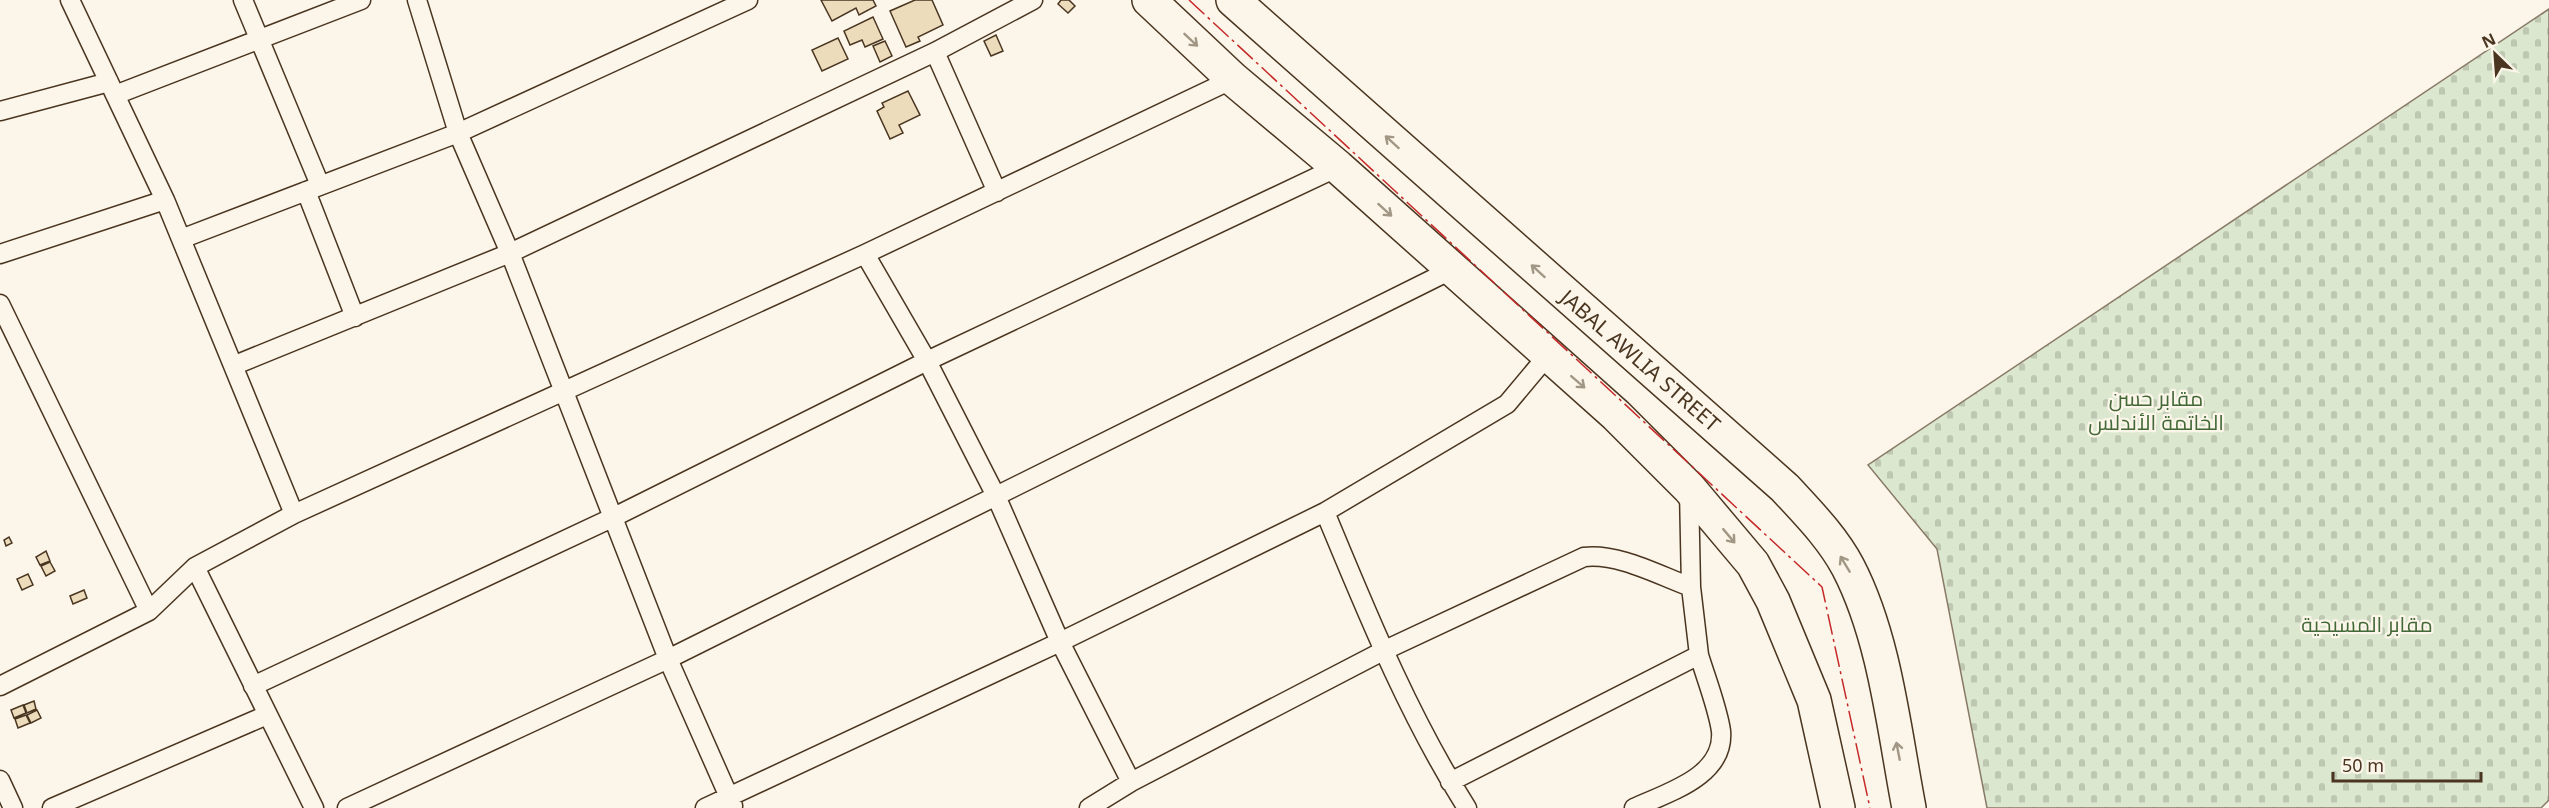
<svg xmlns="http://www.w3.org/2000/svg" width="2549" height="808" font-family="'Noto Sans',Cairo,sans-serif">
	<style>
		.cemetery { fill: url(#cemetery-stones); stroke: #887966; stroke-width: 1.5 }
		.building { fill: #ecdcbc; stroke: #4a3520; stroke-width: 1.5 }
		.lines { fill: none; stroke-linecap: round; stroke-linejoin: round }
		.street-casing { stroke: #4a3520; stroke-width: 21 }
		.highway-casing { stroke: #4a3520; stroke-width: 36 }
		.street { stroke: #fbf6e9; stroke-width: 18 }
		.highway { stroke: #fbf6e9; stroke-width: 33 }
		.power { stroke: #c62828; stroke-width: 1.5; stroke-dasharray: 21 4.5 3 4.5; stroke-linecap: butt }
		.oneway { stroke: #a29684 }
		.labels { text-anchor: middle; stroke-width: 4.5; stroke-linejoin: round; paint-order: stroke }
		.street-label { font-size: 21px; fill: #4a3520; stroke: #fbf6e9 }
		.park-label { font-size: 21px; fill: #436837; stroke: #fbf6e9 }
	</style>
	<defs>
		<pattern id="cemetery-stones" width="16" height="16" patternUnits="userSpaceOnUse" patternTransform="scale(1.5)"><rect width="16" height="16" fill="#dce7d0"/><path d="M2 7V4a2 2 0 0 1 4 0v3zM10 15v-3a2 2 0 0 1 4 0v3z" fill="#bec7b2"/></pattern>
	</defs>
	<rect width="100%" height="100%" fill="#fbf6e9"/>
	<path class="cemetery" d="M2549 9V800L2541 808H1987L1937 549 1868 465Z"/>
	<path class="building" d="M821 0H873L876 6 859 15 856 8 832 21Z
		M915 0H932L943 25 918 37 920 41 906 47 890 11Z
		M1061 0H1069L1075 6 1068 13 1058 4Z
		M873 17 883 39 865 47 862 40 850 45 844 31Z
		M996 35 1003 51 991 56 984 41Z
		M838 38 848 59 822 71 812 50Z
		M885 41 892 56 880 62 873 46Z
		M908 91 920 115 899 125 903 133 890 139 877 111 884 107 882 103Z
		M9 537 12 543 6 546 4 540Z
		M46 551 50 561 40 565 36 557Z
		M50 562 55 571 46 576 41 566Z
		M28 574 33 585 22 590 17 579Z
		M84 590 87 598 73 604 70 596Z
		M34 701 36 709 27 713 24 705Z
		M23 705 26 713 14 718 11 710Z
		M37 710 41 718 31 723 27 715Z
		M26 715 30 723 18 728 15 719Z"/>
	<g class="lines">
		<defs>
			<path id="street" d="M70 0 165 200 294 514
				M243 0 320 185
				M417 0 458 133 510 253 668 659 733 806
				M935 52 997 192
				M115 95 361 0
				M0 111 109 82
				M306 191 355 317
				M181 239 458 133 748 0
				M0 254 165 200
				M865 254 927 361 996 496 1060 642 1131 782
				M0 304 149 611
				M235 365 510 253 935 52 1033 0
				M1325 512C1367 613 1408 715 1467 808
				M195 567 314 808
				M0 686 149 611 195 567 294 514 865 254 1233 79
				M253 686 614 517 927 361 1338 167
				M0 780 13 808
				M1450 782 1699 655 1691 587 1689 490
				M52 808 267 715
				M347 808 668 659 1451 270
				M705 808 1060 642 1325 512 1507 404 1548 355
				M1089 808 1131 782 1383 651 1584 557C1619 553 1658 575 1691 587
				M1634 808C1666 793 1725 777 1721 731 1718 709 1706 678 1699 655"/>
			<path id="highway" d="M1149 0 1233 79 1338 167 1616 415 1689 488 1753 564 1773 601 1814 700 1838 808
				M1233 0 1785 488C1808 513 1832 537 1848 567 1885 638 1894 730 1909 808"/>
		</defs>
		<use href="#street" class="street-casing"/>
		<use href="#highway" class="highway-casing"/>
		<use href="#street" class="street"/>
		<use href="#highway" class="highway"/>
		<path class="power" d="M1189 0 1822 587 1870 808"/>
	</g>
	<defs><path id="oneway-shaft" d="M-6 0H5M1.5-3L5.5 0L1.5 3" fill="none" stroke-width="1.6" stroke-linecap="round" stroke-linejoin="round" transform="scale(1.5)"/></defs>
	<g class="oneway">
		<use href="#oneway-shaft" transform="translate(1191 40) rotate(43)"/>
		<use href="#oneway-shaft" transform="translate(1392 142) rotate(-138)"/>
		<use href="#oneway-shaft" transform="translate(1385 210) rotate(42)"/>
		<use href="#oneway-shaft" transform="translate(1538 271) rotate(-138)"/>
		<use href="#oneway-shaft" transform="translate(1578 382) rotate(41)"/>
		<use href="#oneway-shaft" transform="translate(1729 536) rotate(50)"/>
		<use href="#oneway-shaft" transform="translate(1845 564) rotate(-121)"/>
		<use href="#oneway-shaft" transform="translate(1898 751) rotate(-101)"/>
	</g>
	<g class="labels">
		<g class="street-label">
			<text transform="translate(1640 361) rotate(41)" y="7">JABAL AWLIA STREET</text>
		</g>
		<g class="park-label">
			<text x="2156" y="406">مقابر حسن<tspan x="2156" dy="24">الخاتمة الأندلس</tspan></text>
			<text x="2367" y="632">مقابر المسيحية</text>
		</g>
	</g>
	<g transform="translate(2495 54) rotate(335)" stroke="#fbf6e9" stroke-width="4.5" paint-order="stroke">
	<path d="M0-4.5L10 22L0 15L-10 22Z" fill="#4a3520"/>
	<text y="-9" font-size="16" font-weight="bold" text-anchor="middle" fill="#4a3520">N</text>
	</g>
	<path d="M2333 772v9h148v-9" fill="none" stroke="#4a3520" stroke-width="3"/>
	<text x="2342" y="772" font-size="18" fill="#4a3520" stroke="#fbf6e9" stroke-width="4.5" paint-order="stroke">50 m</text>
</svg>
